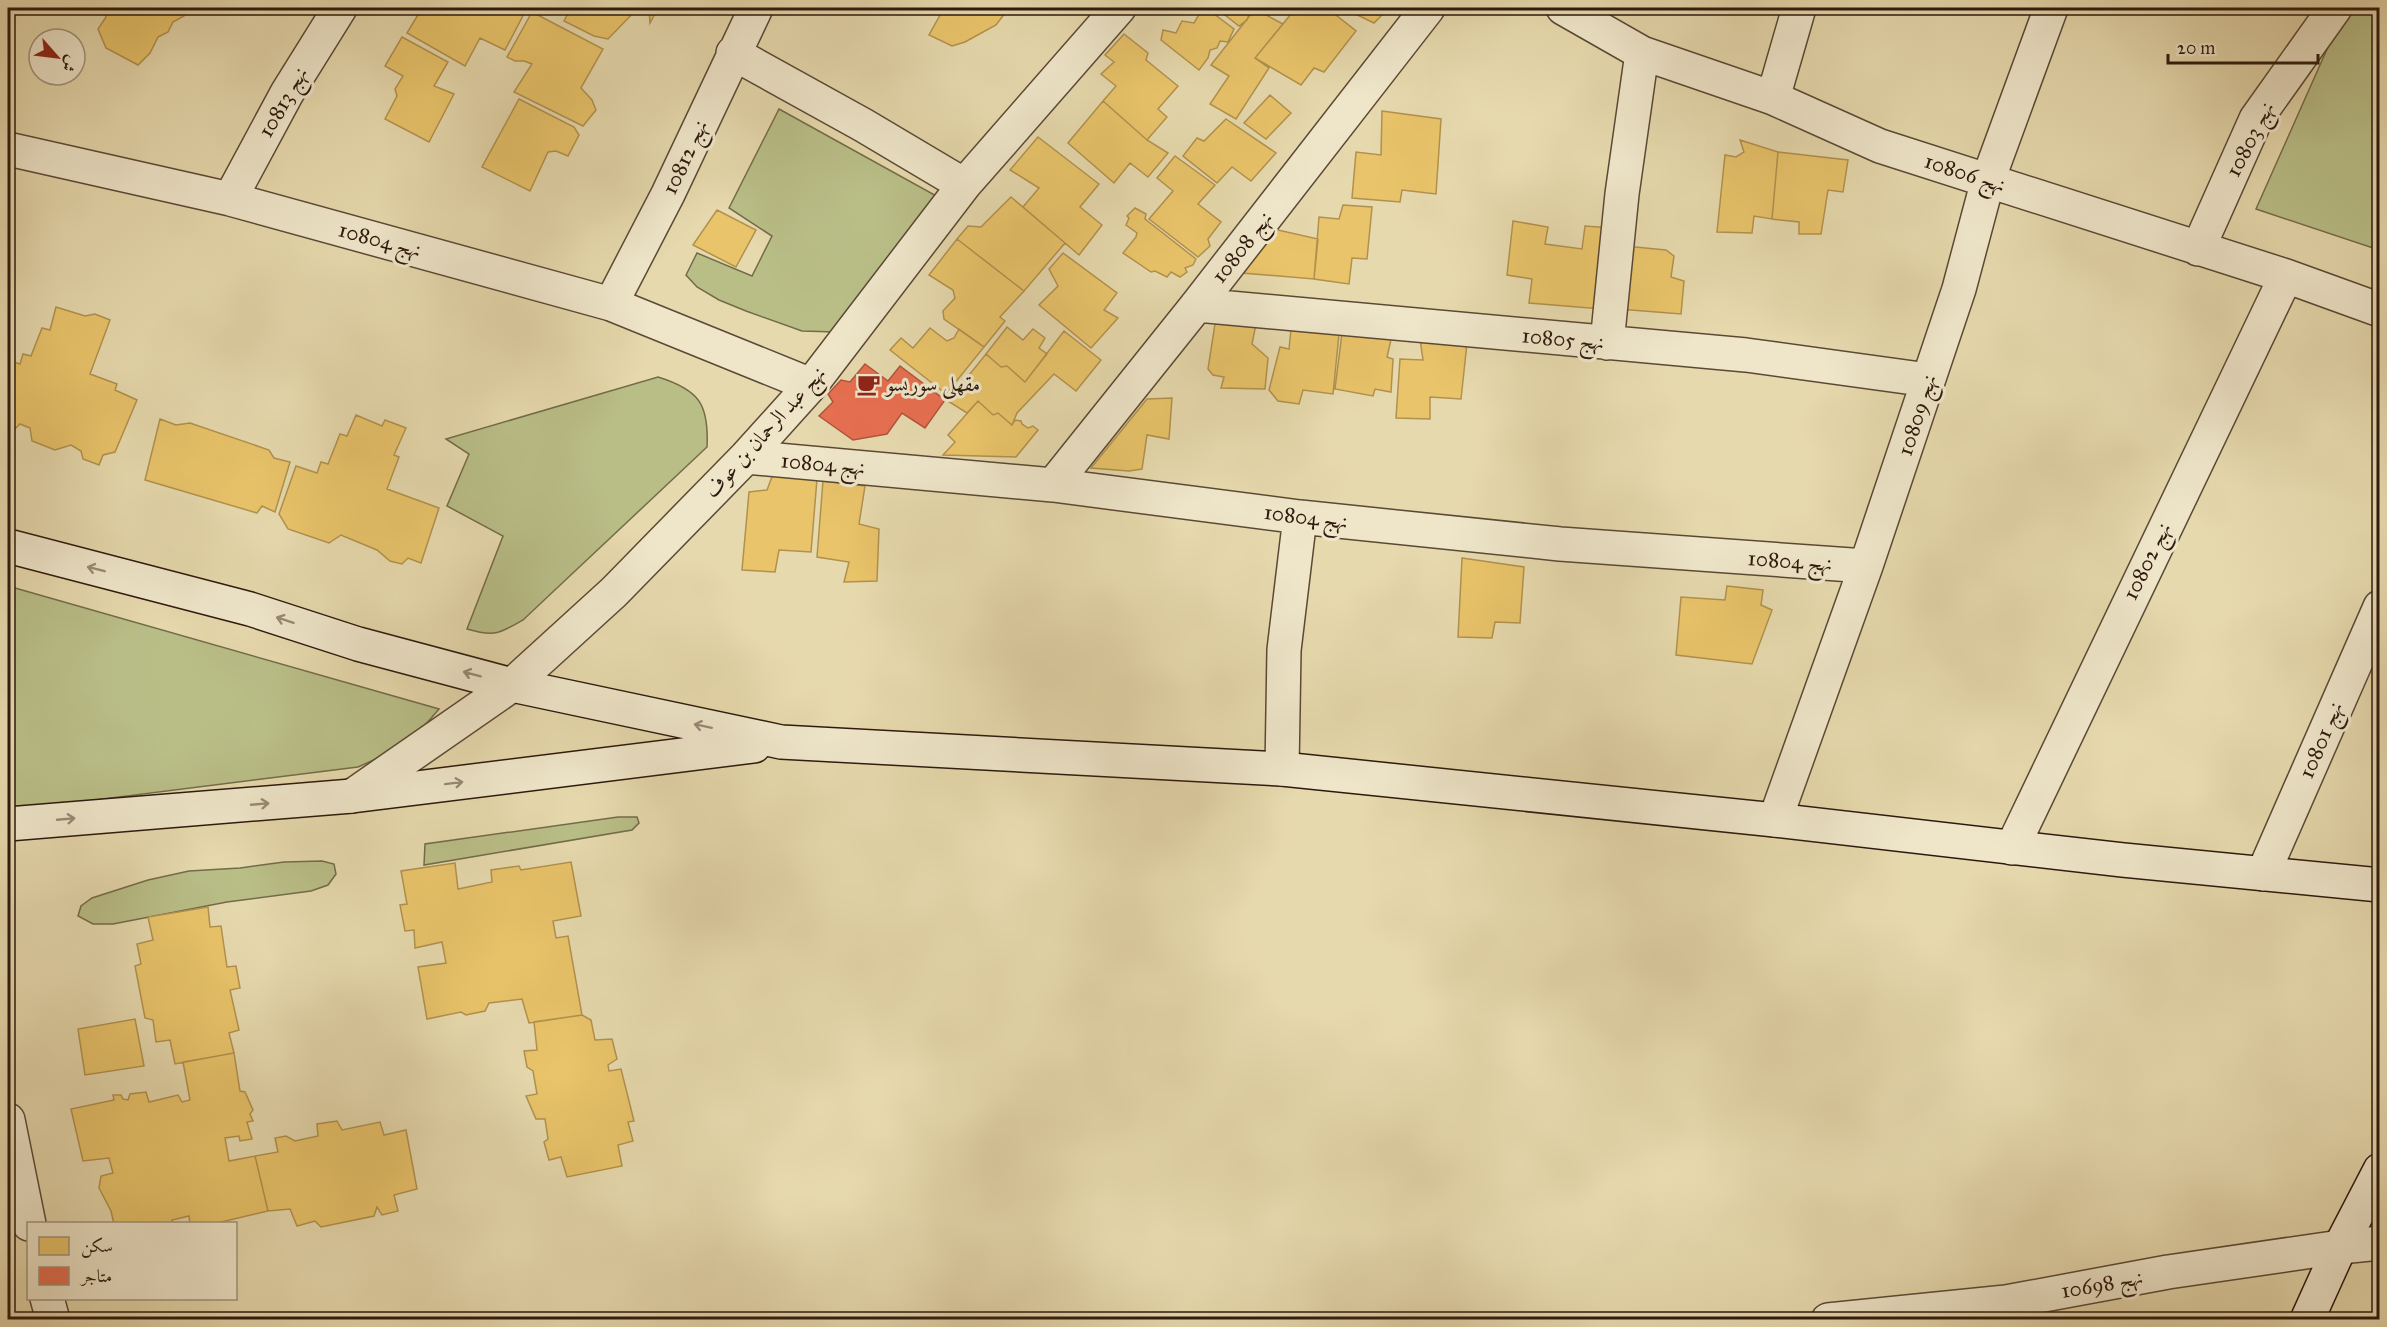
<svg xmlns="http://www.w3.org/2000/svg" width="2387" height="1327" font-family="'IM FELL Great Primer',Amiri,serif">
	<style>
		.green { fill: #b9be87; stroke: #736c4a; stroke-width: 1.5 }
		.homes { fill: #e9c46a; stroke: #b1914e; stroke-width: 1.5 }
		.shops { fill: #e76f51; stroke: #af553d; stroke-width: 1.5 }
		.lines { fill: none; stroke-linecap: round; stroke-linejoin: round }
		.street-casing { stroke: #5b4935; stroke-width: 36 }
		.secondary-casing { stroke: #2d190d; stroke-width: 36 }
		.street { stroke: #efe6ca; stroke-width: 33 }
		.secondary { stroke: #efe6ca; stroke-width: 33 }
		.oneway { stroke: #988a75 }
		.labels { text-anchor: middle; stroke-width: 6; stroke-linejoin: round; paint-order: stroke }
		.street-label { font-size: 21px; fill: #2d190d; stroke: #efe6ca }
		.poi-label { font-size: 21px; fill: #2d190d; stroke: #efe6ca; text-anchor: start }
	</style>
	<rect width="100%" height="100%" fill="#e6d9ad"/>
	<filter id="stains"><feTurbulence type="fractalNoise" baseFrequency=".00333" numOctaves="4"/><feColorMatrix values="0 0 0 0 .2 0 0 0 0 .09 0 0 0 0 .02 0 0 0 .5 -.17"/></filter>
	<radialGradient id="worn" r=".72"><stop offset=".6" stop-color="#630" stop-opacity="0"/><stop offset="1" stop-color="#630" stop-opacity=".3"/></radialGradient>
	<path class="green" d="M2379 8V250L2256 209 2344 11Z
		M779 109 940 198 835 332 802 331 746 311 719 300 697 287 686 275 697 253 752 276 772 236 729 208Z
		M658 377C700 390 709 405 707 447L523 620C499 634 494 637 467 629L503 536 447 506 469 454 446 439Z
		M8 586 439 709C411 743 397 750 358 767L8 811Z
		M618 817H637L639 823 632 830 424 865 425 844Z
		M322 861 334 864 336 874 328 885 311 891 227 902 113 924H93L78 916 81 906 92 898 148 880 189 871 240 868 284 862Z"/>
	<path class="homes" d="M104 8H188L184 16 173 22 168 32 158 37 150 53 138 65 106 48 98 29 106 17Z
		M422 8H527L505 50 480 38 465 66 407 33Z
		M571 8H638L608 39 594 36 564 21Z
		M643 8H658L650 23 649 9Z
		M944 8H1009L996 25 965 42 952 46 929 35Z
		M1203 8H1206L1234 29 1228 42 1220 41 1217 48 1210 50 1208 58 1199 70 1161 40 1163 30 1176 33 1182 21 1194 23Z
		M1216 8H1251L1247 20 1239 26Z
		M1296 8H1327L1356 31 1324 72 1314 68 1301 85 1255 58Z
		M1343 8H1389L1374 23Z
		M1255 9 1283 24 1255 58 1269 68 1236 119 1210 104 1229 76 1211 65Z
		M532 12 603 49 581 88 592 100 596 110 583 126 514 92 532 64 524 61H515L507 57Z
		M1124 34 1148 53 1146 60 1178 86 1158 109 1167 117 1147 140 1103 101 1116 86 1101 74 1114 62 1105 55Z
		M402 37 448 62 434 86 454 94 429 142 385 119 397 96 395 89 403 76 385 66Z
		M1270 95 1291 113 1266 139 1244 123Z
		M519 99 574 127 579 135 568 156 556 151 548 152 530 191 482 167Z
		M1103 101 1147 140 1168 153 1148 177 1130 163 1114 183 1068 143Z
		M1382 111 1441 119 1436 194 1402 190 1400 202 1352 198 1356 152 1381 155Z
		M1226 119 1276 153 1251 181 1232 167 1217 183 1183 156 1197 138 1204 141Z
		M1038 137 1099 184 1080 207 1102 225 1079 255 1023 207 1039 188 1010 170Z
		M1740 140 1778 152 1772 219 1754 216 1752 233 1717 232 1725 155 1736 157 1744 152Z
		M1778 152 1848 160 1843 192 1828 190 1821 234H1799V222L1772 219Z
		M1175 156 1215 185 1198 204 1221 222 1208 239 1210 246 1198 257 1149 219 1173 191 1157 178Z
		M1011 197 1065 243 1024 291 957 239 968 226 981 227Z
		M1343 205 1372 207 1367 259 1352 258 1349 284 1314 279 1319 217 1339 219Z
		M1135 208 1146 214 1145 219 1196 259 1193 265 1185 268 1187 272 1180 277 1171 272 1167 277 1155 271 1151 272 1123 253 1136 237 1137 233 1126 225 1129 218 1127 216Z
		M717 210 756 230 736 267 693 245Z
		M1513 221 1548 227 1545 244 1582 249 1585 226 1612 228 1602 309 1529 303 1532 279 1507 275Z
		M1278 230 1318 239 1314 279 1242 273Z
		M957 239 1024 291 1000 317 1005 321 984 347 944 319 943 311 955 298 953 290 929 275Z
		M1625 246 1666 250 1674 256 1671 277 1684 281 1681 314 1619 309Z
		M1063 253 1117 293 1104 310 1118 318 1091 348 1039 305 1058 286 1049 269Z
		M56 307 85 316 95 314 110 320 90 374 117 384 115 390 137 400 115 452 103 455 99 465 83 459 81 451 71 445 55 450 32 441 30 428 20 424 12 432 8 431V360L20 364 23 354 31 356 42 328 50 330Z
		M1226 318 1256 324 1252 344 1268 358 1265 389 1221 388 1224 377 1213 375 1208 369 1215 324Z
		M1292 319 1340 324 1333 394 1303 390 1299 404 1278 401 1269 390 1280 347 1289 349Z
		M1007 327 1023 340 1033 329 1045 338 1039 348 1047 354 1025 382 1007 366 1001 367 986 354Z
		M930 328 947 341 954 338 959 329 984 347 946 394 890 350 901 338 913 348Z
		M1064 331 1101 360 1076 391 1054 374 1017 413 1012 425 998 413 993 415 978 401 967 413 948 401 986 354 1001 367 1007 366 1025 382Z
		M1393 331 1387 357 1393 359 1391 392 1375 389 1373 396 1335 389 1342 333Z
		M1419 332 1468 334 1461 399 1430 397V419L1396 418 1400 359 1423 360Z
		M1172 398 1169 439 1147 435 1142 469 1129 471 1091 468 1147 399Z
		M978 401 993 415 998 413 1012 425 1015 420 1021 421 1022 424 1028 428 1033 426 1038 430 1016 457 943 455 955 442 948 435Z
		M356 415 382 426 385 420 406 428 394 455 399 457 387 489 439 508 421 563 408 558 402 564 390 561 377 550 341 535 329 543 288 529 279 514 296 466 317 473 321 462 328 464 340 434 347 436Z
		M160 419 176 425 190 423 269 450 274 458 290 462 275 512 262 506 257 513 145 480Z
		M773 474 817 479 811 552 779 550 775 572 742 570 749 492 767 490Z
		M823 481 865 486 859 524 879 529 877 581 844 582 849 562 817 557Z
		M1462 558 1524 567 1520 623 1495 622 1492 638 1458 637Z
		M1727 586 1763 590 1761 605 1772 610 1752 664 1676 655 1681 597 1725 600Z
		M571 862 581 916 553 921 556 938 568 936 582 1015 529 1023 522 999 489 1003 485 1011 466 1015 461 1012 427 1019 418 967 446 963 442 942 415 948 414 930 405 931 400 905 407 904 401 871 455 863 458 889 492 882 491 870 519 866 521 870Z
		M208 907 210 927 221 926 227 967 236 966 240 988 230 990 239 1030 229 1033 234 1053 175 1064 170 1040 156 1042 153 1020 145 1018 135 966 141 964 137 944 153 940 148 917Z
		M582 1015 591 1020 595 1040 612 1039 617 1059 608 1065 609 1071 621 1069 634 1121 628 1122 633 1141 618 1145 622 1166 567 1177 561 1157 549 1160 544 1142 548 1139 545 1119H536L526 1096 537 1094 533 1071 527 1067 524 1051 537 1050 534 1022Z
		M135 1019 144 1066 85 1075 78 1029Z
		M234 1053 240 1091 245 1092 253 1110 250 1114 253 1121 247 1122 252 1139 240 1141 239 1136 225 1138 229 1161 255 1156 268 1211 213 1224H190L189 1216 172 1220 173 1224H114L111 1211 99 1188 101 1176 113 1173 109 1158 83 1161 71 1109 114 1100 113 1095H121L123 1099 128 1100 130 1094 146 1092 149 1102 178 1095 182 1102 190 1100 183 1062Z
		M337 1121 342 1130 380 1122 384 1135 406 1130 417 1189 394 1195 398 1211 382 1215 377 1207 374 1216 321 1227 315 1221 297 1226 290 1209 268 1211 255 1156 278 1152 275 1138 286 1136 295 1141 318 1136 317 1124Z"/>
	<path class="shops" d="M865 364 888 381 900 366 945 400 925 428 902 413 887 434 853 440 819 416 833 402 828 394 841 380 850 382Z"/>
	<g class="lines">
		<defs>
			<path id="street" d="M1563 8 1642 53 1773 98 1880 146 2286 276 2380 310
				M733 53 863 125 964 185
				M1773 98 1799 8
				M8 149 230 199 611 304 811 385
				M230 199 287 93 340 8
				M2198 249 2256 119 2335 8
				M611 304 668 194 756 8
				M1197 305 1746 355 1928 380
				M1607 343 1622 194 1642 53
				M746 457 1053 485 1300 517 1560 544 1866 566
				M1053 485 1197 305 1428 8
				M1282 769 1284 650 1300 517
				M352 796 512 685 614 592 746 457 811 385 964 185 1119 8
				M1775 820 1866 566 1959 289 1988 180 2051 8
				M2012 848 2286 276
				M2263 874 2380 607
				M8 1120 29 1224
				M47 1298 53 1320
				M1828 1320 2006 1302 2168 1272 2340 1247 2380 1243"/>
			<path id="secondary" d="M8 546 250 609 358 644 512 685 781 742 1282 769 1775 820 2123 860 2380 885
				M8 824 352 796 754 746
				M2307 1320 2340 1247 2380 1170"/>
		</defs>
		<use href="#street" class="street-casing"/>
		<use href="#secondary" class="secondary-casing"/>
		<use href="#street" class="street"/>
		<use href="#secondary" class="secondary"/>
	</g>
	<defs><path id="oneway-shaft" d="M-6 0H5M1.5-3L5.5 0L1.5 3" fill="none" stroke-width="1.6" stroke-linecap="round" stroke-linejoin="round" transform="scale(1.5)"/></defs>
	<g class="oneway">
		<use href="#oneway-shaft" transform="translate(96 569) rotate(-166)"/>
		<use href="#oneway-shaft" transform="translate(285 620) rotate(-162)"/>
		<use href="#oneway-shaft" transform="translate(472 674) rotate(-165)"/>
		<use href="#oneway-shaft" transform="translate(703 726) rotate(-168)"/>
		<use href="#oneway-shaft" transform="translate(454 783) rotate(-7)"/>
		<use href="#oneway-shaft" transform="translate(260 804) rotate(-5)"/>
		<use href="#oneway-shaft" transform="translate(66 819) rotate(-5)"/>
	</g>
	<defs>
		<symbol id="cafe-bare" viewBox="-9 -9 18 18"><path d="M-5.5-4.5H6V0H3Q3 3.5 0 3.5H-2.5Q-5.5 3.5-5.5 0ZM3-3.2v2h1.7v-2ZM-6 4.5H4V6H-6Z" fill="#8f2418" stroke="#efe6ca" stroke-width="2.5" paint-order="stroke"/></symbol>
	</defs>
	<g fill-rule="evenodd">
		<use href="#cafe-bare" x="852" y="368" width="33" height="33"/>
	</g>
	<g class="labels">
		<g class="street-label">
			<text transform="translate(283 102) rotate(-60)" y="7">نهج 10813</text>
			<text transform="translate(2250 139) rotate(-63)" y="7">نهج 10803</text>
			<text transform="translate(685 157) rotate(-65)" y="7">نهج 10812</text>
			<text transform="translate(1965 173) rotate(18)" y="7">نهج 10806</text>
			<text transform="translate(380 240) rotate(15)" y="7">نهج 10804</text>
			<text transform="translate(1242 247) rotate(-52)" y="7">نهج 10808</text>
			<text transform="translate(1563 339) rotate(5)" y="7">نهج 10805</text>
			<text transform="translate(1917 415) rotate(-72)" y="7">نهج 10809</text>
			<text transform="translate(765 432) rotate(-48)" y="7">نهج عبد الرحمان بن عوف</text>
			<text transform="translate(823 464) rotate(5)" y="7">نهج 10804</text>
			<text transform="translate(1306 517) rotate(7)" y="7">نهج 10804</text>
			<text transform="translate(1790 561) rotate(4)" y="7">نهج 10804</text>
			<text transform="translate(2147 561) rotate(-64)" y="7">نهج 10802</text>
			<text transform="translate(2321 740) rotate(-67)" y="7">نهج 10801</text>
			<text transform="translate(2102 1284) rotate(-10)" y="7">نهج 10698</text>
		</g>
		<g class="poi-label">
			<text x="886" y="391">مقهلى سوريسو</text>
		</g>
	</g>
	<rect width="2387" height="1327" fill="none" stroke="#e6d9ad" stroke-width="30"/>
	<rect x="9" y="9" width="2369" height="1309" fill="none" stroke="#2d190d" stroke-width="3"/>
	<rect x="15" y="15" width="2357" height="1297" fill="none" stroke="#2d190d" stroke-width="1.5"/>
	<rect x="27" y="1222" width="210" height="78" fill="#efe6ca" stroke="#a1947e" stroke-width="1.5"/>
	<rect x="39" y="1237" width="30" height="18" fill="#e9c46a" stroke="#a1947e" stroke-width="1.5"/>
	<text x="81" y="1252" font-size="18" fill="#2d190d">سكن</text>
	<rect x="39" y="1267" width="30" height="18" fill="#e76f51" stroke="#a1947e" stroke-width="1.5"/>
	<text x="81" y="1282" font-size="18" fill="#2d190d">متاجر</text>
	<g transform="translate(57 57) rotate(118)"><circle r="28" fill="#efe6ca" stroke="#a1947e" stroke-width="1.5"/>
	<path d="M0-4.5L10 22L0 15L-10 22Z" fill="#8f2418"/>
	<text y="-9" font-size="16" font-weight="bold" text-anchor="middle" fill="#2d190d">ش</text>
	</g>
	<path d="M2168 54v9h150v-9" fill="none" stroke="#2d190d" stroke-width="3"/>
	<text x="2177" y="54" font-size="18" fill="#2d190d" stroke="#efe6ca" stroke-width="4.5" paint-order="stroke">20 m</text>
	<rect width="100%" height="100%" filter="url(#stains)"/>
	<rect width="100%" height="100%" fill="url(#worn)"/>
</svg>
